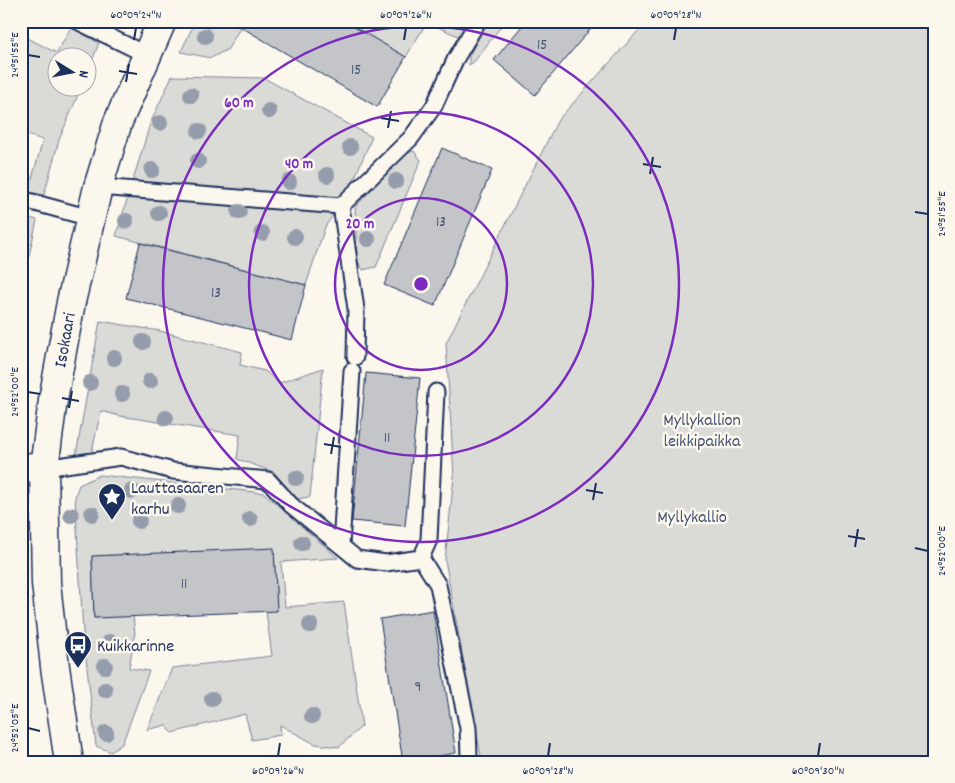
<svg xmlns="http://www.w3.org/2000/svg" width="955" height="783" font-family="Dekko,sans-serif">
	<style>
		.green { fill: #dadad7; stroke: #7a849a }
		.building { fill: #c3c5c9; stroke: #1b2f5e }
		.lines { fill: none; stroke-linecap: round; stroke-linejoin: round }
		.lane-casing { stroke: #1b2f5e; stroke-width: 19 }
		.street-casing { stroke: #1b2f5e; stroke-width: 31 }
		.secondary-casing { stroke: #1b2f5e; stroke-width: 31 }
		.lane { stroke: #fbf7ec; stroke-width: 15 }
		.street { stroke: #fbf7ec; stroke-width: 28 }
		.secondary { stroke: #fbf7ec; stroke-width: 28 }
		.tree { fill: #959cab }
		.ticks { fill: none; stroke: #1b2f5e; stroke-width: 2 }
		.ring { fill: none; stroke: #7b2cbf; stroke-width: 2.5 }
		.labels { text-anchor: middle; stroke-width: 5; stroke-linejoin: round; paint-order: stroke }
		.number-label { font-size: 15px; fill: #455479 }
		.street-label { font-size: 18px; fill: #1b2f5e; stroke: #fbf7ec }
		.park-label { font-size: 18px; fill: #415176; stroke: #fbf7ec }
		.poi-label { font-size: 18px; fill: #1b2f5e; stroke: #fbf7ec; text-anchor: start }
		.centre { fill: #7b2cbf; stroke: #fbf7ec; stroke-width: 2.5 }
		.ring-label { font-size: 15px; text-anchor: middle; font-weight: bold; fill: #7b2cbf; stroke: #fbf7ec; stroke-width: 5; stroke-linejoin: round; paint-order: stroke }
		.neatline { fill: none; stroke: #1b2f5e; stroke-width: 2 }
		.ticks-label { font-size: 12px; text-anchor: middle; fill: #1b2f5e }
	</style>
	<rect width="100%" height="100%" fill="#fbf7ec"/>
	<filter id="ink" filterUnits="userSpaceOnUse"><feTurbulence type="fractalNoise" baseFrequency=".02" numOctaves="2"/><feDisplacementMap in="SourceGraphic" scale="10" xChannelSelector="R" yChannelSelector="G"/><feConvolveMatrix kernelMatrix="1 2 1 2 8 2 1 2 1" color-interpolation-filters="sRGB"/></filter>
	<g filter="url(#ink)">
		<path class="green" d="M195 21H229L240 28 228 49 211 58 181 52Z
			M344 21H470L460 37 427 22 406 57Z
			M488 21H505L474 62 469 65V56Z
			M647 21H934V762H482L445 560 454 477 446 343 558 120Z
			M71 27 99 43 88 71V58H58V88H81L59 140 44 195 28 192 43 140 21 133V35L57 53Z
			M172 76 264 78 372 137 350 189 325 227 306 285 116 236 150 124Z
			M414 151 421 160 376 267 363 270 357 260 355 207 406 153Z
			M22 216 37 220 21 292V217Z
			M100 321 160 331 242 352 240 365 265 371 279 383 323 368 310 497 296 499 274 472 237 459 240 435 120 416 101 411 91 456 76 455Z
			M100 475 264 493 338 558 281 562 285 607 344 602 362 726 339 747 315 744 280 725 281 735 252 740 245 714 172 733 166 725 147 730 172 668 272 656 266 611 277 610 274 549 92 556 94 618 133 616 135 633 129 668 149 671 122 744 111 752 96 746 83 632 75 496 79 485Z"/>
		<path class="building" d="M231 21H344L406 57 377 107Z
			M526 21H597L535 95 494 60Z
			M442 148 492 170 435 306 384 285Z
			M140 243 306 285 292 340 126 298Z
			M366 373 420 378 405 526 352 521Z
			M274 548 277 611 94 618 92 556Z
			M433 610 456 753 403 762 380 619Z"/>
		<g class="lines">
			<defs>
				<path id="lane" d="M77 21 147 55
					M98 187 341 206
					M21 199 90 218
					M355 357 356 309 341 206 411 138 434 106 455 60 478 21
					M436 392 429 540 421 558 438 585 468 728 469 757 466 762
					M44 468 121 457 173 471 268 480 291 505 357 559 386 563 421 558
					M341 546 352 371"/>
				<path id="street" d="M21 467 44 468"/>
				<path id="secondary" d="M69 762 55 667 46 583 44 468 53 400 71 302 98 187 118 122 162 21"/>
			</defs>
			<use href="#lane" class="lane-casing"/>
			<use href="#street" class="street-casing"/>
			<use href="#secondary" class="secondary-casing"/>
			<use href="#lane" class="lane"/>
			<use href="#street" class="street"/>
			<use href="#secondary" class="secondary"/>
		</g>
		<g class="tree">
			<circle cx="205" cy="36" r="8"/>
			<circle cx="191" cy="95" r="8"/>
			<circle cx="269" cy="111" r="8"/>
			<circle cx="160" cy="123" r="8"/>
			<circle cx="199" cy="131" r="8"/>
			<circle cx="350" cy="147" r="8"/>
			<circle cx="198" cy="161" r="8"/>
			<circle cx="152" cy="170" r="8"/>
			<circle cx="327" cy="175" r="8"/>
			<circle cx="396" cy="181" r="8"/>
			<circle cx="289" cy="182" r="8"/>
			<circle cx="239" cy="212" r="8"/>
			<circle cx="159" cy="213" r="8"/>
			<circle cx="126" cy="221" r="8"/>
			<circle cx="262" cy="233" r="8"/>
			<circle cx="295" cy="237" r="8"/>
			<circle cx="368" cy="239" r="8"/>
			<circle cx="143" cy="342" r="8"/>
			<circle cx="114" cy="358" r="8"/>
			<circle cx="150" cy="381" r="8"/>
			<circle cx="90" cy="383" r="8"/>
			<circle cx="122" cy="394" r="8"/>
			<circle cx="166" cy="418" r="8"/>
			<circle cx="296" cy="478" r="8"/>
			<circle cx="132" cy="491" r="8"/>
			<circle cx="178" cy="506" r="8"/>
			<circle cx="92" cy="514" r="8"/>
			<circle cx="71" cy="515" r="8"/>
			<circle cx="250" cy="519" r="8"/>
			<circle cx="139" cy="521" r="8"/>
			<circle cx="302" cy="543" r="8"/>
			<circle cx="310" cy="625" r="8"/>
			<circle cx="110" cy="642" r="8"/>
			<circle cx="105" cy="666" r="8"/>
			<circle cx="105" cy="690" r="8"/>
			<circle cx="212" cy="699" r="8"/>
			<circle cx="312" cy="716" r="8"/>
			<circle cx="106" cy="733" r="8"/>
		</g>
	</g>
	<path class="ticks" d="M134 40 136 28M404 40 406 28M674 40 676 28M28 55 40 57M119 71 137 74M126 82 129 64M381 118 399 121M388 128 391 111M643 164 661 167M650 174 653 157M915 212 928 214M28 392 40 394M62 398 79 401M69 408 72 391M324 444 341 447M331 454 334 437M586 490 603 493M593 500 596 483M848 536 865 539M855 547 858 529M915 548 928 551M28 728 40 731M278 756 280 743M548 756 550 743M818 756 820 743"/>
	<g class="ring">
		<circle cx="421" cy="284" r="86"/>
		<circle cx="421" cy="284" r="172"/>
		<circle cx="421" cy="284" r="258"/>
	</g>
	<defs>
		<symbol id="sight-pin" viewBox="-11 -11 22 30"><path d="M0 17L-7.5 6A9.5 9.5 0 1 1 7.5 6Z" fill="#1b2f5e" stroke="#fbf7ec"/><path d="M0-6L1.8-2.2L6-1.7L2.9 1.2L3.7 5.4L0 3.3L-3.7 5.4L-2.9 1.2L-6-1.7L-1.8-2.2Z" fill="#fff"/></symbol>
		<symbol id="bus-pin" viewBox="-11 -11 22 30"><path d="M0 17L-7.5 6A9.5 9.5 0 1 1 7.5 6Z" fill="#1b2f5e" stroke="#fbf7ec"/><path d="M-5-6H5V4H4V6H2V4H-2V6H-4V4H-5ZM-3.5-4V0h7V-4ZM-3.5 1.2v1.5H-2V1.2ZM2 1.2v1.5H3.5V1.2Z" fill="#fff"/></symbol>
	</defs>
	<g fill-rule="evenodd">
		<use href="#sight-pin" x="96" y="481" width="32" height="43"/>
		<use href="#bus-pin" x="62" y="629" width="32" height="43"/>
	</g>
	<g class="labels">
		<g class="number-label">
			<text x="542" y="49">15</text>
			<text x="356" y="74">15</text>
			<text x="441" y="226">13</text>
			<text x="216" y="297">13</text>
			<text x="387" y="442">11</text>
			<text x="184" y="588">11</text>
			<text x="418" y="691">9</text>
		</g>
		<g class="street-label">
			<text transform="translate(64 340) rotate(-80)" y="6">Isokaari</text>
		</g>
		<g class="park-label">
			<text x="702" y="425">Myllykallion<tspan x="702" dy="21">leikkipaikka</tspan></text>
			<text x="692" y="522">Myllykallio</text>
		</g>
		<g class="poi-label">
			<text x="131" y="493">Lauttasaaren<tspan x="131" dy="21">karhu</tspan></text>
			<text x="97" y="651">Kuikkarinne</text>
		</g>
	</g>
	<circle cx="421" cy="284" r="8" class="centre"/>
	<g class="ring-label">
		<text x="239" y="107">60 m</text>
		<text x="299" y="168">40 m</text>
		<text x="360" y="228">20 m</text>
	</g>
	<rect width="955" height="783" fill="none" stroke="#fbf7ec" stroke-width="55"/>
	<g transform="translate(72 72) rotate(100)"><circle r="24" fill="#fbf7ec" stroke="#a1a7b3"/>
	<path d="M0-4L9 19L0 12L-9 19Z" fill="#1b2f5e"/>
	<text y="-8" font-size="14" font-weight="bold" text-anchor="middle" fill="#1b2f5e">N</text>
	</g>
	<rect x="28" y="28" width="900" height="728" class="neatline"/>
	<g class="ticks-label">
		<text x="136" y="18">60°09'24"N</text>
		<text x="406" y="18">60°09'26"N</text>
		<text x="676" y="18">60°09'28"N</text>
		<text transform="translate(14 55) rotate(-90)" y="4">24°51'55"E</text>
		<text transform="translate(941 214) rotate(-90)" y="4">24°51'55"E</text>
		<text transform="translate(14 392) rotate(-90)" y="4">24°52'00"E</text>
		<text transform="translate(941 551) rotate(-90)" y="4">24°52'00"E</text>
		<text transform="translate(14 728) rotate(-90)" y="4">24°52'05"E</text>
		<text x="278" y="774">60°09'26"N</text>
		<text x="548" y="774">60°09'28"N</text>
		<text x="818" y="774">60°09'30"N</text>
	</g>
</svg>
